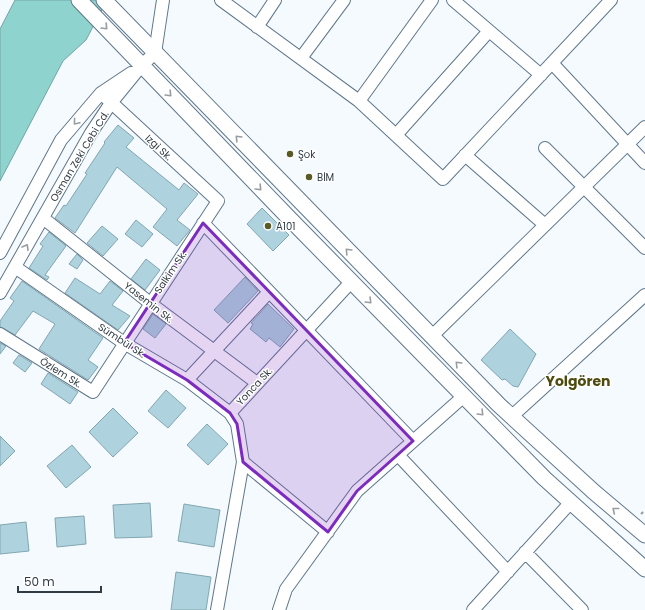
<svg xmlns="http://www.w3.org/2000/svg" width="645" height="610" font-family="Poppins,sans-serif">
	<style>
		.water { fill: #8ed3cd; stroke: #72a5a4 }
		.building { fill: #aed3de; stroke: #82a6b0 }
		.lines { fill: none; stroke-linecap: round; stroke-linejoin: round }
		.minor-casing { stroke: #5f778b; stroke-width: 14 }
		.major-casing { stroke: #5f778b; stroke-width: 17 }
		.path { stroke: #929aa1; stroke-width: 2; stroke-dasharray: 3 3; stroke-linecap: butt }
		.minor { stroke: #fff; stroke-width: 12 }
		.major { stroke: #fff; stroke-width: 15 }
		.oneway { stroke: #989da2 }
		.marked { fill: #7b2cbf; fill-opacity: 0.2; stroke: #7b2cbf; stroke-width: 3; stroke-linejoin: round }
		.poi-dot { fill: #5a5a27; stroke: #fff; stroke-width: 1.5 }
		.labels { text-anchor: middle; stroke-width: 3; stroke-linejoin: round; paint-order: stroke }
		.street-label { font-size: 10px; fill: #303b44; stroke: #fff }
		.poi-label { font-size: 10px; fill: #303b44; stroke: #fff; text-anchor: start }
		.district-label { font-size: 14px; font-weight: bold; fill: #4d4c0e; stroke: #fff }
	</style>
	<rect width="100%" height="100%" fill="#f5faff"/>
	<path class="water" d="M15 0H107L86 40 63 61 0 181V29Z"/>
	<path class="building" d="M118 125 134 138 126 147 179 190 184 183 198 194 177 220 190 230 177 246 153 227 167 209 117 167 75 233 55 218 64 205 66 206 87 174 85 173 105 143 104 142Z
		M262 208 289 235 273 251 247 224Z
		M136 220 153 234 142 247 125 234Z
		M102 226 118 239 103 256 87 243Z
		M49 232 66 246 45 275 49 277 47 280 29 268 43 246 40 244Z
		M77 254 83 260 77 269 69 264Z
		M146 259 160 270 145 290 131 279Z
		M245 277 258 291 228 323 214 310Z
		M75 278 100 294 110 281 123 291 112 305 130 316 118 330 65 293Z
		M22 281 103 338 88 360 98 367 88 380 39 349 55 324 33 311 15 335 0 327V321L14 301 10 298Z
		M268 304 294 329 280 347 269 338 266 342 250 329 253 324 251 323Z
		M153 314 166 324 155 338 143 329Z
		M510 329 536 354 518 387 513 386 505 379 502 380 481 360Z
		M0 343 6 346 0 354Z
		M19 355 32 363 25 372 13 363Z
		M48 373 78 392 70 404 41 384Z
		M166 390 186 408 168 428 148 411Z
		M113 408 138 433 113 457 89 432Z
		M207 424 228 444 208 465 187 445Z
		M0 436 15 451 0 466Z
		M72 445 91 467 66 488 47 466Z
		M150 503 152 537 115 538 113 505Z
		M184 504 220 510 214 547 178 541Z
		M84 516 86 544 57 547 55 518Z
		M26 522 29 551 0 554V525Z
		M176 572 211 577 206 610H171Z"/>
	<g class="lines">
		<defs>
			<path id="minor" d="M221 0 359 101
				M432 0 359 101 443 179 611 0
				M453 0 541 75
				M257 27 275 0
				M301 58 344 0
				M552 63 645 163
				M396 135 489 31
				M545 148 645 248
				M465 155 545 225
				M43 218 150 303 257 383
				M203 223 413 441
				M0 253 61 140 101 93 131 73
				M15 267 124 343 187 380 230 413 237 424 243 462 217 610
				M0 293 91 133 111 103 142 65 155 53 163 0
				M0 334 93 392 218 201 101 93
				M431 337 645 127
				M187 380 269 292
				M230 413 351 282
				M511 417 645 295
				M398 455 508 572
				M243 462 328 532
				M525 552 582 610
				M279 610 286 589 357 491 464 396
				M473 610 571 502"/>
			<path id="major" d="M79 0 289 218 544 478 645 569
				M104 0 499 405 594 492 645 535"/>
		</defs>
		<use href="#minor" class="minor-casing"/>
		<use href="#major" class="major-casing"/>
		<path class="path" d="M641 514 645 510"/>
		<use href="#minor" class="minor"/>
		<use href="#major" class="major"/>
	</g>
	<defs><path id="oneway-chevron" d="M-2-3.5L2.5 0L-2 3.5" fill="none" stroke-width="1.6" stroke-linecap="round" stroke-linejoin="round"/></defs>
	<g class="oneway">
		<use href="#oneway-chevron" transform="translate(105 27) rotate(46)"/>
		<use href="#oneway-chevron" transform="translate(169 94) rotate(46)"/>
		<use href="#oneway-chevron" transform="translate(76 122) rotate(130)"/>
		<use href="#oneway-chevron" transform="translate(238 138) rotate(-134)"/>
		<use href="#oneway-chevron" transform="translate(259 188) rotate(46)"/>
		<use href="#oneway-chevron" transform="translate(26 247) rotate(-60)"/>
		<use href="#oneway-chevron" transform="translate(348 251) rotate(-134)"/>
		<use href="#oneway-chevron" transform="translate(369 301) rotate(45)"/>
		<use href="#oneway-chevron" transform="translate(458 364) rotate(-135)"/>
		<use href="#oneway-chevron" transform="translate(481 413) rotate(45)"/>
		<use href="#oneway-chevron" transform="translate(615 510) rotate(-141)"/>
	</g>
	<path class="marked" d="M203 223 413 441 357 491 328 532 243 462 237 424 230 413 187 380 124 343Z"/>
	<g class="poi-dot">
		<circle cx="290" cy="154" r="4"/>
		<circle cx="309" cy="177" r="4"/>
		<circle cx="268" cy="226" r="4"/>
	</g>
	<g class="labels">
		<g class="street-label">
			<text transform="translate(159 147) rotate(43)" y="4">Izgi Sk.</text>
			<text transform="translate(79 156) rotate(-59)" y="4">Osman Zeki Cebi Cd.</text>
			<text transform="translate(170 272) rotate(-56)" y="4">Salkim Sk.</text>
			<text transform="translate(149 302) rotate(38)" y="4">Yasemin Sk.</text>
			<text transform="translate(122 340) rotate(33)" y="4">Sümbül Sk.</text>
			<text transform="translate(61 372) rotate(32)" y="4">Özlem Sk.</text>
			<text transform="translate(254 386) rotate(-47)" y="4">Yonca Sk.</text>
		</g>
		<g class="poi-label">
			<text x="298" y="158">Şok</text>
			<text x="317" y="181">BİM</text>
			<text x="276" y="230">A101</text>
		</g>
		<g class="district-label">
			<text x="578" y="386">Yolgören</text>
		</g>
	</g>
	<path d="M18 586v6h83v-6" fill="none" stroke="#303b44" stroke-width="2"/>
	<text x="24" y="586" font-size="12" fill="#303b44" stroke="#ffffff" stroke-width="3" paint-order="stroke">50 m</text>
</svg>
